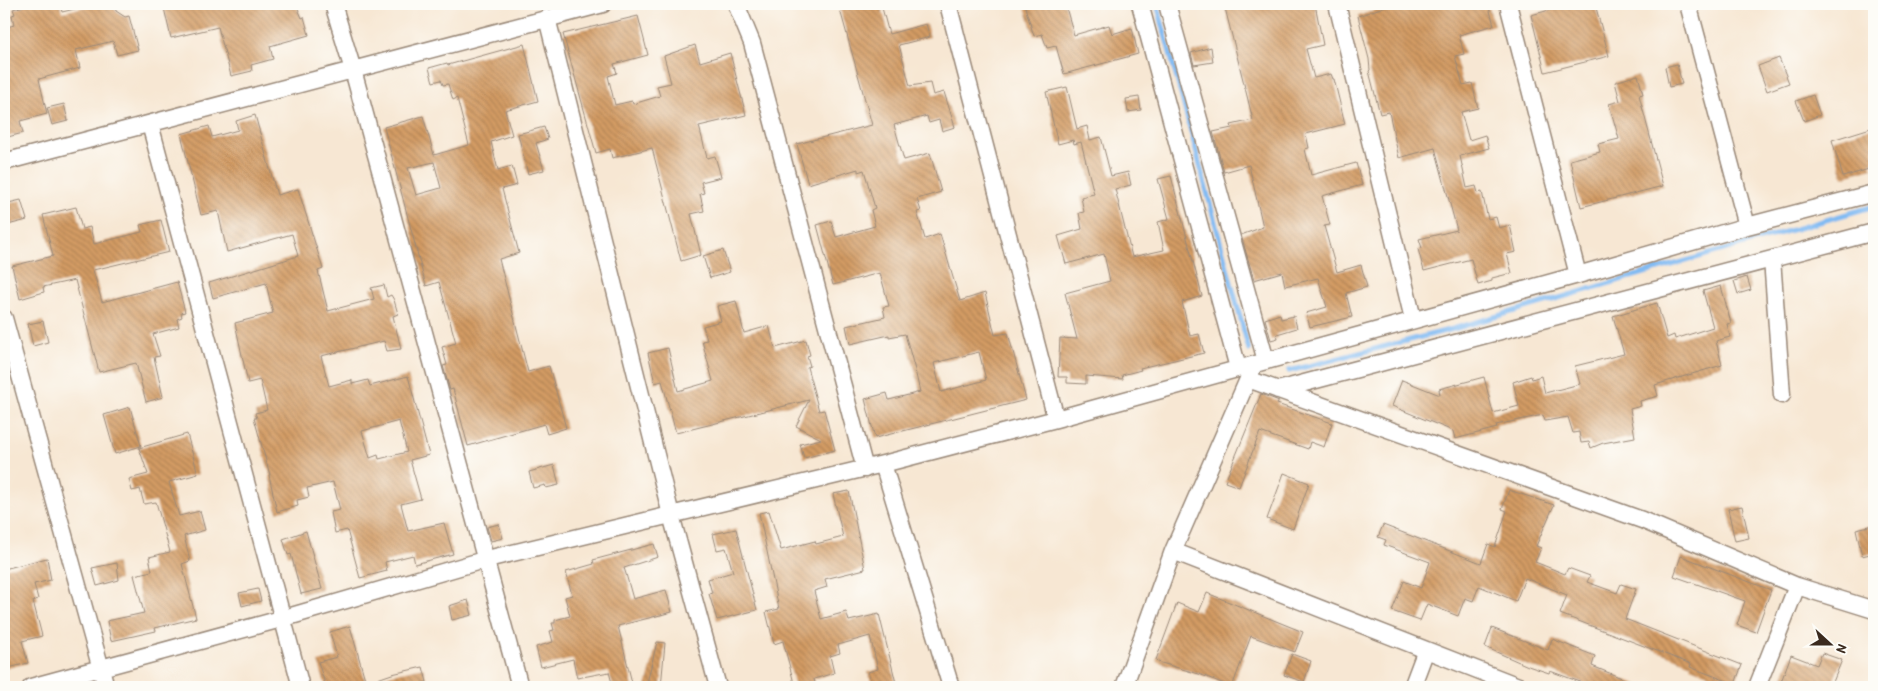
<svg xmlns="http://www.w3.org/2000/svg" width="1878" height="691" font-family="'Patrick Hand',sans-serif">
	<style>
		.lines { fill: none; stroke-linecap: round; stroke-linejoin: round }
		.stream { stroke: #82bbf3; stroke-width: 5 }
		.building { fill: url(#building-back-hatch); fill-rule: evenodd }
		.street-casing { stroke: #998878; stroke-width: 19 }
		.street { stroke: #fff; stroke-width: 16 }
	</style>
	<defs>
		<pattern id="building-back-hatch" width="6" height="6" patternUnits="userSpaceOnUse" patternTransform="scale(1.25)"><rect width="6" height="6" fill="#d39b64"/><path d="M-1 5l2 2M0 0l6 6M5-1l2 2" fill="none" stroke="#ac7f52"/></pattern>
	</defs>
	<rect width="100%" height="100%" fill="#fdfcf7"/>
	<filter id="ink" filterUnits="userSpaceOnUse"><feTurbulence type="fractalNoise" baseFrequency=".02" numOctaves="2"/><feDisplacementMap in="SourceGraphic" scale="10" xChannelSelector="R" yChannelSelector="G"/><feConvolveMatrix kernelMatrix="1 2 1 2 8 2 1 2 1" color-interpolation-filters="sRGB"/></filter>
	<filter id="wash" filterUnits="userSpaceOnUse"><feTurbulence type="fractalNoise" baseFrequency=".0096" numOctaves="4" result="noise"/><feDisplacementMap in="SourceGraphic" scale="20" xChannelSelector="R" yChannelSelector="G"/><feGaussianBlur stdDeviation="1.12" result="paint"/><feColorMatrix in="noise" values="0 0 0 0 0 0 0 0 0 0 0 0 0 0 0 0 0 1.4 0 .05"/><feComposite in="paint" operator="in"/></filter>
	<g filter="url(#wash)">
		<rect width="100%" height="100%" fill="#f7e7d3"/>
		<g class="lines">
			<path class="stream" d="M1157 4 1249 350
				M1289 371 1453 329 1874 206"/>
		</g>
		<g id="blocks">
			<path class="building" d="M24 4H60L62 12 96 4H114L116 11 125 17 129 16 138 50 117 55 113 41 76 50 80 68 39 79 47 114 20 121 23 133 4 138V28L14 25 12 15 15 14 13 9 24 6Z
				M180 4H296L302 18 304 17 309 35 270 46 273 59 251 65 252 71 231 76 218 27 171 38 164 8Z
				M848 4H881L889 34 926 24 930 37 899 45 910 86 930 83 933 95 944 92 955 127 942 131 939 120 929 123 927 116 894 125 904 160 930 153 941 192 917 199 921 211 917 212 925 239 940 234 960 301 985 293 995 335 1008 333 1026 400 875 438 865 399 887 393 889 400 920 392 915 370 905 334 889 337V335L850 344 846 326 885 317 883 307 889 306 880 273 833 285 817 225 831 221 836 237 875 226 871 210 875 208 864 170 858 172V169L808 184 797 144 872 125 839 6ZM979 352 986 380 941 392 934 363Z
				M1024 4H1065L1074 35 1109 25 1112 34 1132 28 1138 54 1064 74 1056 46 1047 48 1042 34 1034 36Z
				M1224 4H1315L1323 45 1306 49 1314 78 1331 74 1333 79H1334L1345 124 1306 134 1309 148 1305 149 1311 175 1356 163 1358 170 1362 185 1322 196 1330 225 1324 226 1337 272 1361 265 1367 287 1346 293 1352 317 1310 327 1306 313 1327 307 1318 278 1285 286 1282 272 1254 280 1241 235 1263 227 1249 165 1224 172 1213 132 1232 128 1231 125 1253 120Z
				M1392 4H1488L1494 25 1459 35 1464 54 1455 56 1463 85 1472 83 1478 108 1461 112 1469 140 1485 135 1489 148 1460 156 1467 188 1476 186 1478 193 1482 192 1488 219 1496 217 1499 228 1510 225 1516 252 1507 254 1512 273 1492 278V281L1478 285 1471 259 1424 271 1418 249 1422 248 1419 239 1457 230 1435 148 1399 158 1389 112 1380 114 1369 71 1370 70 1369 59 1358 16Z
				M1572 4H1595L1609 56 1545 72 1531 15Z
				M638 16 648 55 614 64 617 73 608 76 615 105 632 101 633 104 660 96 657 86 671 83 664 56 695 45 700 62 730 53 746 115 699 126 707 158 715 156 721 177 701 182 704 193 700 194 704 211 691 214 701 255 681 261 652 148 612 158 610 149 596 153 563 34Z
				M524 44 538 101 505 110 512 135 491 142 498 170 512 166 517 185 502 189 519 253 499 259 528 372 549 366 566 428 547 434 544 424 468 446 453 389 450 390 443 366 447 365 442 347 456 343 439 282 426 286 384 127 423 116 434 155 469 145 457 98 453 100 448 84 443 85 441 80 433 82 429 68 447 63 448 65ZM434 162 441 188 416 195 408 168Z
				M1211 47 1213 62 1194 65 1191 53Z
				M1779 58 1789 83 1767 91 1758 66Z
				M1677 64 1682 84 1669 87 1665 67Z
				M1638 75 1643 94 1639 95 1663 186 1581 207 1570 160 1600 152 1598 144 1619 139 1609 104 1620 101 1615 82Z
				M1067 87 1077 129 1087 126 1090 140 1101 137 1111 176 1128 172 1131 185 1115 189 1132 257 1164 250 1158 222 1169 219 1158 179 1171 176 1202 296 1182 302 1190 336 1199 334 1204 353 1140 368 1141 370 1122 375 1123 379 1086 376V384L1067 383V377H1058L1060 338 1077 339 1065 293 1110 281 1104 254 1066 264 1058 236 1082 229 1079 213 1084 212 1081 197 1094 194 1081 142 1074 144 1073 140 1058 144 1046 92Z
				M1813 95 1820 115 1804 121 1796 101Z
				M1139 97 1141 110 1128 112 1126 99Z
				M64 104 68 121 52 125 47 108Z
				M255 115 277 195 298 189 323 269 318 271 328 311 374 299 371 288 384 285 387 297 391 295 394 300 398 314 393 316 401 349 387 351 384 341 321 356 329 386 352 380V384L368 380 370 386 408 376 429 455 410 460 421 499 401 504 408 531 444 523 453 554 415 564 413 555 385 562 387 571 360 578 347 530 335 533 331 512 340 510 333 482 307 488 309 497 297 500 298 506 277 512 269 475H270L254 418H257L255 413 267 410 260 380 248 383 235 323 273 313 266 283 213 298 209 283 298 256 292 234 227 252 218 211 201 215 181 134 209 126 212 137 238 130 236 121ZM399 421 407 452 379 459 378 455 370 458 362 431Z
				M544 127 548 139 536 143 544 170 528 174 518 134Z
				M1874 127V162L1870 163 1872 168 1843 177 1832 140Z
				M21 200 27 220 4 226V204Z
				M76 207 82 229 90 227 94 244 142 232 140 225 161 220 169 252 93 270 102 302 177 282 185 312 181 313 182 317 177 319 179 327 153 334 160 356 154 357 163 397 146 402 136 363 99 372 75 280 43 287 44 292 20 299 12 266 53 256 43 215Z
				M723 250 730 272 710 278 703 256Z
				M1747 277 1751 290 1738 294 1734 281Z
				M1721 286 1731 323 1727 324 1730 337 1716 341 1722 365 1655 385 1658 396 1640 401 1641 406 1630 409 1635 437 1603 443 1591 448 1589 442 1581 443 1579 432 1573 433 1568 417 1545 421 1543 415 1496 425 1497 428 1455 439 1453 431 1392 406 1402 380 1440 395 1439 389 1484 377 1493 413 1519 406 1513 382 1531 376 1532 379 1541 376 1545 393 1580 384 1575 366 1624 354 1613 316 1657 303 1667 338 1674 335 1675 339 1713 327 1703 291Z
				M736 301 744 333 769 326 775 348 806 340 810 355 807 356 810 366 807 367 819 411 824 410 835 450 804 458 800 444 821 439 796 426 809 400 676 433 662 381 655 383 648 353 668 348 678 391 713 381 702 341 707 340 703 326 721 321 717 306Z
				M1280 314 1281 319 1294 316 1297 328 1277 334 1278 338 1271 340 1265 319Z
				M43 321 48 342 33 346 28 324Z
				M1261 394 1279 401 1277 404 1332 423 1324 447 1310 442 1308 449 1260 432 1239 487 1225 482Z
				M130 407 141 446 115 454 104 415Z
				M187 434 198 474 169 482 179 516 200 511 205 530 184 536 190 561 182 564 196 618 155 628 156 631 111 641 107 621 144 613 134 575 152 571 149 557 170 552 156 502 144 504 140 489 132 491 129 479 148 474 139 448Z
				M554 465 559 485 546 488 545 485 533 488 529 472Z
				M1284 473 1309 483 1293 529 1267 519Z
				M1509 490 1554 505 1536 546 1541 548 1535 562 1565 574 1568 568 1590 576 1587 582 1617 593 1621 584 1636 589 1625 619 1742 665 1735 684 1690 667 1691 664 1560 614 1567 595 1525 578 1516 601 1479 586 1473 601 1465 598 1458 616 1427 604 1420 621 1392 611 1404 581 1421 588 1430 562 1384 545 1386 540 1378 537 1383 525 1481 563 1488 544 1495 547 1507 511 1502 509Z
				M849 491 865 569 825 579 827 587 814 591 821 619 846 612 849 621 879 614 897 687H872L868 672 878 669 870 636 838 645 840 653 830 656 834 673 814 679 816 687H795L783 641 774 644 766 612 779 609 759 513 769 511 781 550 815 541 816 544 843 537 833 494Z
				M1742 506 1749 538 1735 541 1728 509Z
				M499 524 503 538 491 541 487 527Z
				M1874 525V553L1862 556 1856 529Z
				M736 529 757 610 717 620 709 594 712 593 708 579 733 572 726 548 717 550 713 534Z
				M306 531 322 589 301 594 291 554 288 555 283 539Z
				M654 544 658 557 624 568 626 574 633 599 666 590 672 612 618 626 633 687H613L609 672 577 678 573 659 541 667 536 647 553 642 550 631 554 630 552 623H555V620L570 616 565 597 572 595 566 572 594 564 593 560Z
				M1681 556 1771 590 1756 632 1737 625 1745 601 1674 576Z
				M47 558 51 580 34 584 38 599 33 601 42 636 22 641 28 663 4 669V569Z
				M117 563 119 580 97 586 92 568Z
				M258 589 261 601 242 606 239 593Z
				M1207 593 1303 632 1295 652 1251 636 1232 687 1199 674 1158 662 1156 660 1177 603 1199 612Z
				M468 600 472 615 452 620 449 606Z
				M350 626 366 683 392 674 423 667 427 682 420 684 421 687H326L318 662 337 657 330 632Z
				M1492 628 1548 650 1552 639 1595 656 1592 666 1644 687H1594L1550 671 1549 673 1528 666 1485 647Z
				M657 642 665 643 661 687H646Z
				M1822 653 1842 660 1831 687H1779L1791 655 1817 665Z
				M1292 654 1311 661 1304 682 1284 675Z"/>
		</g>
	</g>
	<g filter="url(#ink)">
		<use href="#blocks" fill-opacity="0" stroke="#998878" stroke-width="1"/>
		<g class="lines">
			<defs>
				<path id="street" d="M333 4 353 70 520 687
					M736 4 752 43 865 469
					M948 4 1056 419
					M1140 4 1238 368
					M1167 4 1266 361
					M1337 4 1413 319
					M1508 4 1578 275
					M1688 4 1747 226
					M547 18 671 515 718 687
					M150 124 301 687
					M4 162 603 4
					M1772 259 1782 395
					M4 318 106 687
					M1248 379 1642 520 1797 586 1874 610
					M1278 390 1874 232
					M883 464 951 687
					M1173 551 1521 687
					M31 687 281 619 487 559 883 464 1056 419 1578 275 1747 226 1874 193
					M1124 687 1173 551 1252 370
					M1412 687 1426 650
					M1757 687 1797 586"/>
			</defs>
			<use href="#street" class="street-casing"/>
			<use href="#street" class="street"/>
		</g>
	</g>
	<rect width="1878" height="691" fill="none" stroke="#fdfcf7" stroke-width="20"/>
	<g transform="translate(1830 644) rotate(111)" stroke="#fdfcf7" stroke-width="4" paint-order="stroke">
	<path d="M0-4L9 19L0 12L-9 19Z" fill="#3b2a1e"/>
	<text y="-8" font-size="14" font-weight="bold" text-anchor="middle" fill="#3b2a1e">N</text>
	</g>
</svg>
